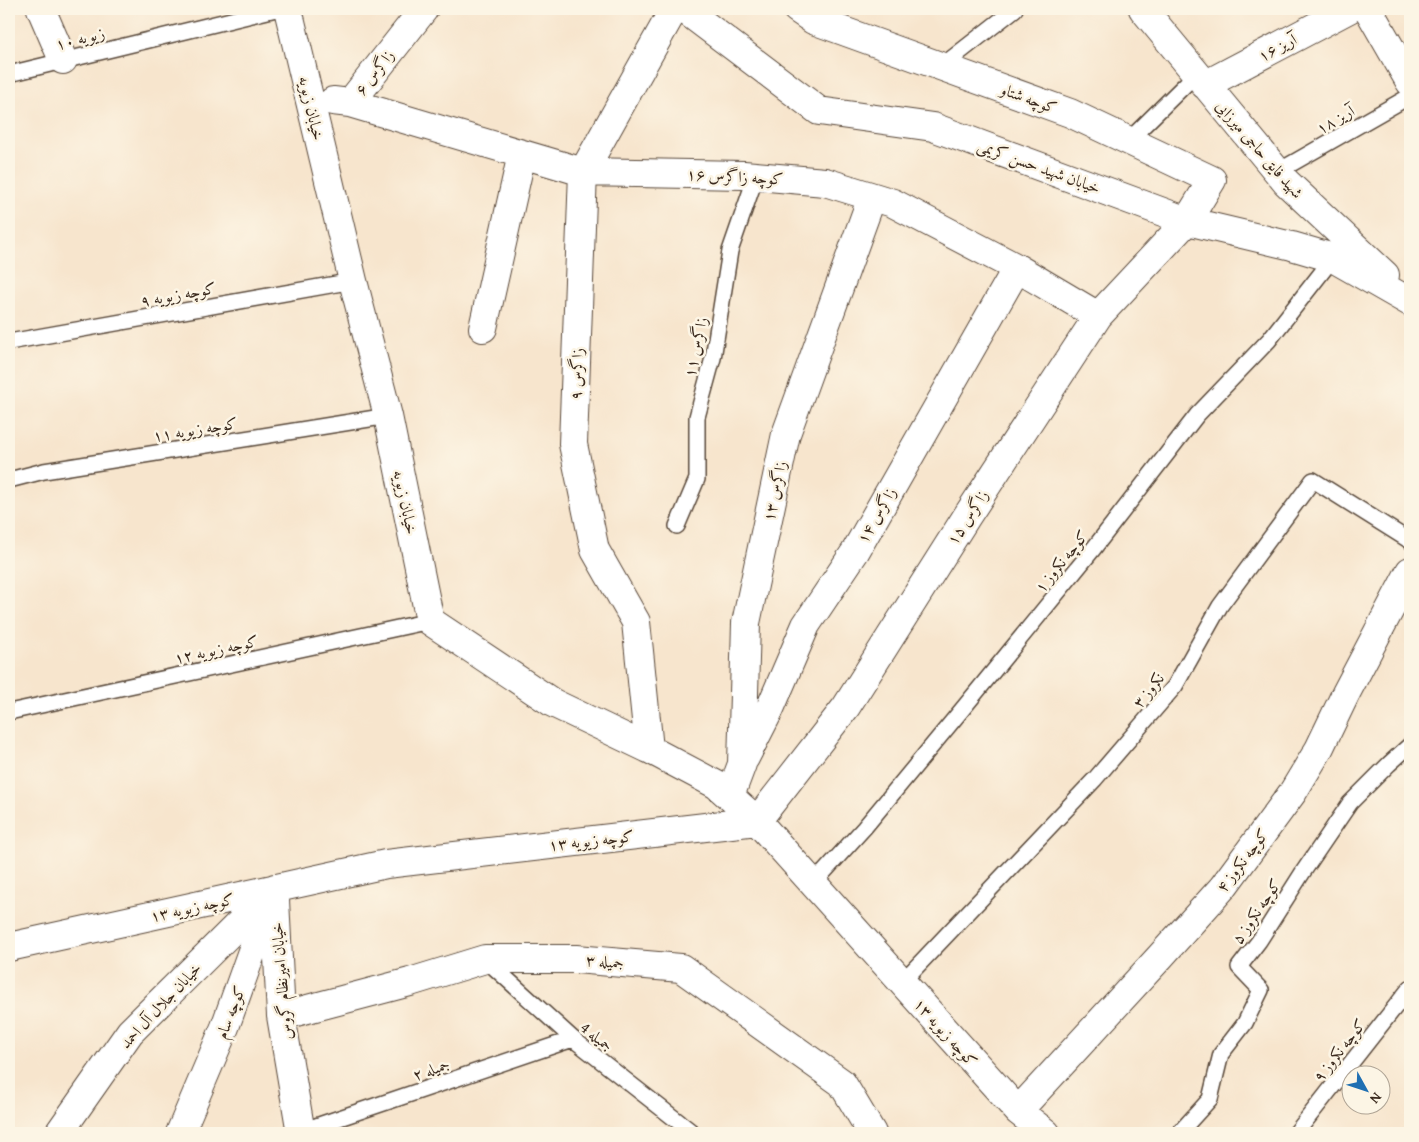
<svg xmlns="http://www.w3.org/2000/svg" width="1419" height="1142" font-family="'Gentium Book Plus',Amiri,serif">
	<style>
		.lines { fill: none; stroke-linecap: round; stroke-linejoin: round }
		.service-casing { stroke: #574638; stroke-width: 18 }
		.minor-casing { stroke: #574638; stroke-width: 30 }
		.service { stroke: #fff; stroke-width: 15 }
		.minor { stroke: #fff; stroke-width: 28 }
		.labels { text-anchor: middle; stroke-width: 5; stroke-linejoin: round; paint-order: stroke }
		.street-label { font-size: 16px; fill: #3b2a1e; stroke: #fcf5e5 }
	</style>
	<rect width="100%" height="100%" fill="#fcf5e5"/>
	<filter id="ink" filterUnits="userSpaceOnUse"><feTurbulence type="fractalNoise" baseFrequency=".02" numOctaves="2"/><feDisplacementMap in="SourceGraphic" scale="10" xChannelSelector="R" yChannelSelector="G"/><feConvolveMatrix kernelMatrix="1 2 1 2 8 2 1 2 1" color-interpolation-filters="sRGB"/></filter>
	<filter id="wash" filterUnits="userSpaceOnUse"><feTurbulence type="fractalNoise" baseFrequency=".0096" numOctaves="4" result="noise"/><feDisplacementMap in="SourceGraphic" scale="20" xChannelSelector="R" yChannelSelector="G"/><feGaussianBlur stdDeviation="1.12" result="paint"/><feColorMatrix in="noise" values="0 0 0 0 0 0 0 0 0 0 0 0 0 0 0 0 0 1.4 0 .05"/><feComposite in="paint" operator="in"/></filter>
	<g filter="url(#wash)">
		<rect width="100%" height="100%" fill="#f7e5cd"/>
	</g>
	<g filter="url(#ink)">
		<g class="lines">
			<defs>
				<path id="service" d="M942 66 1015 9
					M9 74 276 9
					M1129 140 1196 74
					M1277 172 1410 96
					M9 342 353 281
					M9 480 44 471 388 416
					M677 526 697 479V417L713 358 730 251 756 176
					M9 712 430 621
					M813 884 864 828 965 706 1094 548 1197 415 1269 340 1333 258
					M486 960 573 1039 693 1133
					M902 982 1095 779 1175 686 1220 606 1313 480 1410 541
					M301 1131 573 1039
					M1179 1133 1210 1099 1221 1054 1245 1023 1261 990 1239 967 1259 941 1303 872 1350 803 1389 764 1410 745
					M1296 1133 1410 988"/>
				<path id="minor" d="M41 9 63 60
					M288 9 353 281 388 416 430 621 553 703 649 749 717 785 757 821 846 707 967 516 1098 316 1187 221 1212 180 1070 113 813 20 797 9
					M684 9 819 111 933 127 1187 221 1292 246 1333 258 1410 302
					M1143 9 1286 182 1385 275
					M1368 9 1410 82
					M1205 85 1349 9
					M333 101 350 103 424 9
					M350 103 583 172 744 175 825 182 893 203 1017 268 1098 316
					M483 328 522 154
					M649 749 636 622 595 550 573 444 583 172 674 9
					M745 758 769 711 806 625 855 552 1017 268
					M730 796 742 764 746 623 786 434 872 197
					M275 900 281 1016 301 1133
					M9 947 386 864 757 821 1018 1111 1046 1133
					M281 1016 410 982 485 959H576L681 968 842 1083 872 1133
					M1018 1111 1159 958 1223 887 1293 792 1319 749 1346 693 1410 571
					M59 1133 130 1032 275 888
					M180 1133 225 1027 272 895"/>
			</defs>
			<use href="#service" class="service-casing"/>
			<use href="#minor" class="minor-casing"/>
			<use href="#service" class="service"/>
			<use href="#minor" class="minor"/>
		</g>
	</g>
	<g class="labels">
		<g class="street-label">
			<text transform="translate(80 38) rotate(-14)" y="6">زیویه ۱۰</text>
			<text transform="translate(1277 47) rotate(-28)" y="6">آریز ۱۶</text>
			<text transform="translate(374 72) rotate(-52)" y="6">زاگرس ۶</text>
			<text transform="translate(1029 98) rotate(20)" y="6">کوچه شتاو</text>
			<text transform="translate(312 108) rotate(77)" y="6">خیابان زیویه</text>
			<text transform="translate(1335 119) rotate(-30)" y="6">آریز ۱۸</text>
			<text transform="translate(1260 149) rotate(49)" y="6">شهید فایق حاجی میرزایی</text>
			<text transform="translate(1039 166) rotate(20)" y="6">خیابان شهید حسن کریمی</text>
			<text transform="translate(735 176) rotate(3)" y="6">کوچه زاگرس ۱۶</text>
			<text transform="translate(178 294) rotate(-10)" y="6">کوچه زیویه ۹</text>
			<text transform="translate(695 347) rotate(-78)" y="6">زاگرس ۱۱</text>
			<text transform="translate(576 374) rotate(-88)" y="6">زاگرس ۹</text>
			<text transform="translate(195 429) rotate(-9)" y="6">کوچه زیویه ۱۱</text>
			<text transform="translate(774 491) rotate(-78)" y="6">زاگرس ۱۳</text>
			<text transform="translate(406 502) rotate(78)" y="6">خیابان زیویه</text>
			<text transform="translate(876 515) rotate(-60)" y="6">زاگرس ۱۴</text>
			<text transform="translate(967 517) rotate(-57)" y="6">زاگرس ۱۵</text>
			<text transform="translate(1061 561) rotate(-51)" y="6">کوچه نکروز ۱</text>
			<text transform="translate(216 649) rotate(-12)" y="6">کوچه زیویه ۱۲</text>
			<text transform="translate(1148 690) rotate(-51)" y="6">نکروز ۳</text>
			<text transform="translate(591 840) rotate(-6)" y="6">کوچه زیویه ۱۳</text>
			<text transform="translate(1242 860) rotate(-53)" y="6">کوچه نکروز ۴</text>
			<text transform="translate(192 907) rotate(-12)" y="6">کوچه زیویه ۱۳</text>
			<text transform="translate(1256 911) rotate(-56)" y="6">کوچه نکروز ۵</text>
			<text transform="translate(605 961) rotate(5)" y="6">جمیله ۳</text>
			<text transform="translate(281 981) rotate(-95)" y="6">خیابان امیرنظام گروس</text>
			<text transform="translate(160 1005) rotate(-47)" y="6">خیابان جلال آل احمد</text>
			<text transform="translate(230 1012) rotate(-69)" y="6">کوچه سام</text>
			<text transform="translate(946 1032) rotate(48)" y="6">کوچه زیویه ۱۳</text>
			<text transform="translate(597 1036) rotate(39)" y="6">جمیله 4</text>
			<text transform="translate(1339 1050) rotate(-52)" y="6">کوچه نکروز ۹</text>
			<text transform="translate(431 1069) rotate(-19)" y="6">جمیله ۲</text>
		</g>
	</g>
	<rect width="1419" height="1142" fill="none" stroke="#fcf5e5" stroke-width="30"/>
	<g transform="translate(1366 1090) rotate(130)"><circle r="24" fill="#fcf5e5" stroke="#afa495"/>
	<path d="M0-4L9 19L0 12L-9 19Z" fill="#1f6fb2"/>
	<text y="-8" font-size="14" font-weight="bold" text-anchor="middle" fill="#3b2a1e">N</text>
	</g>
</svg>
